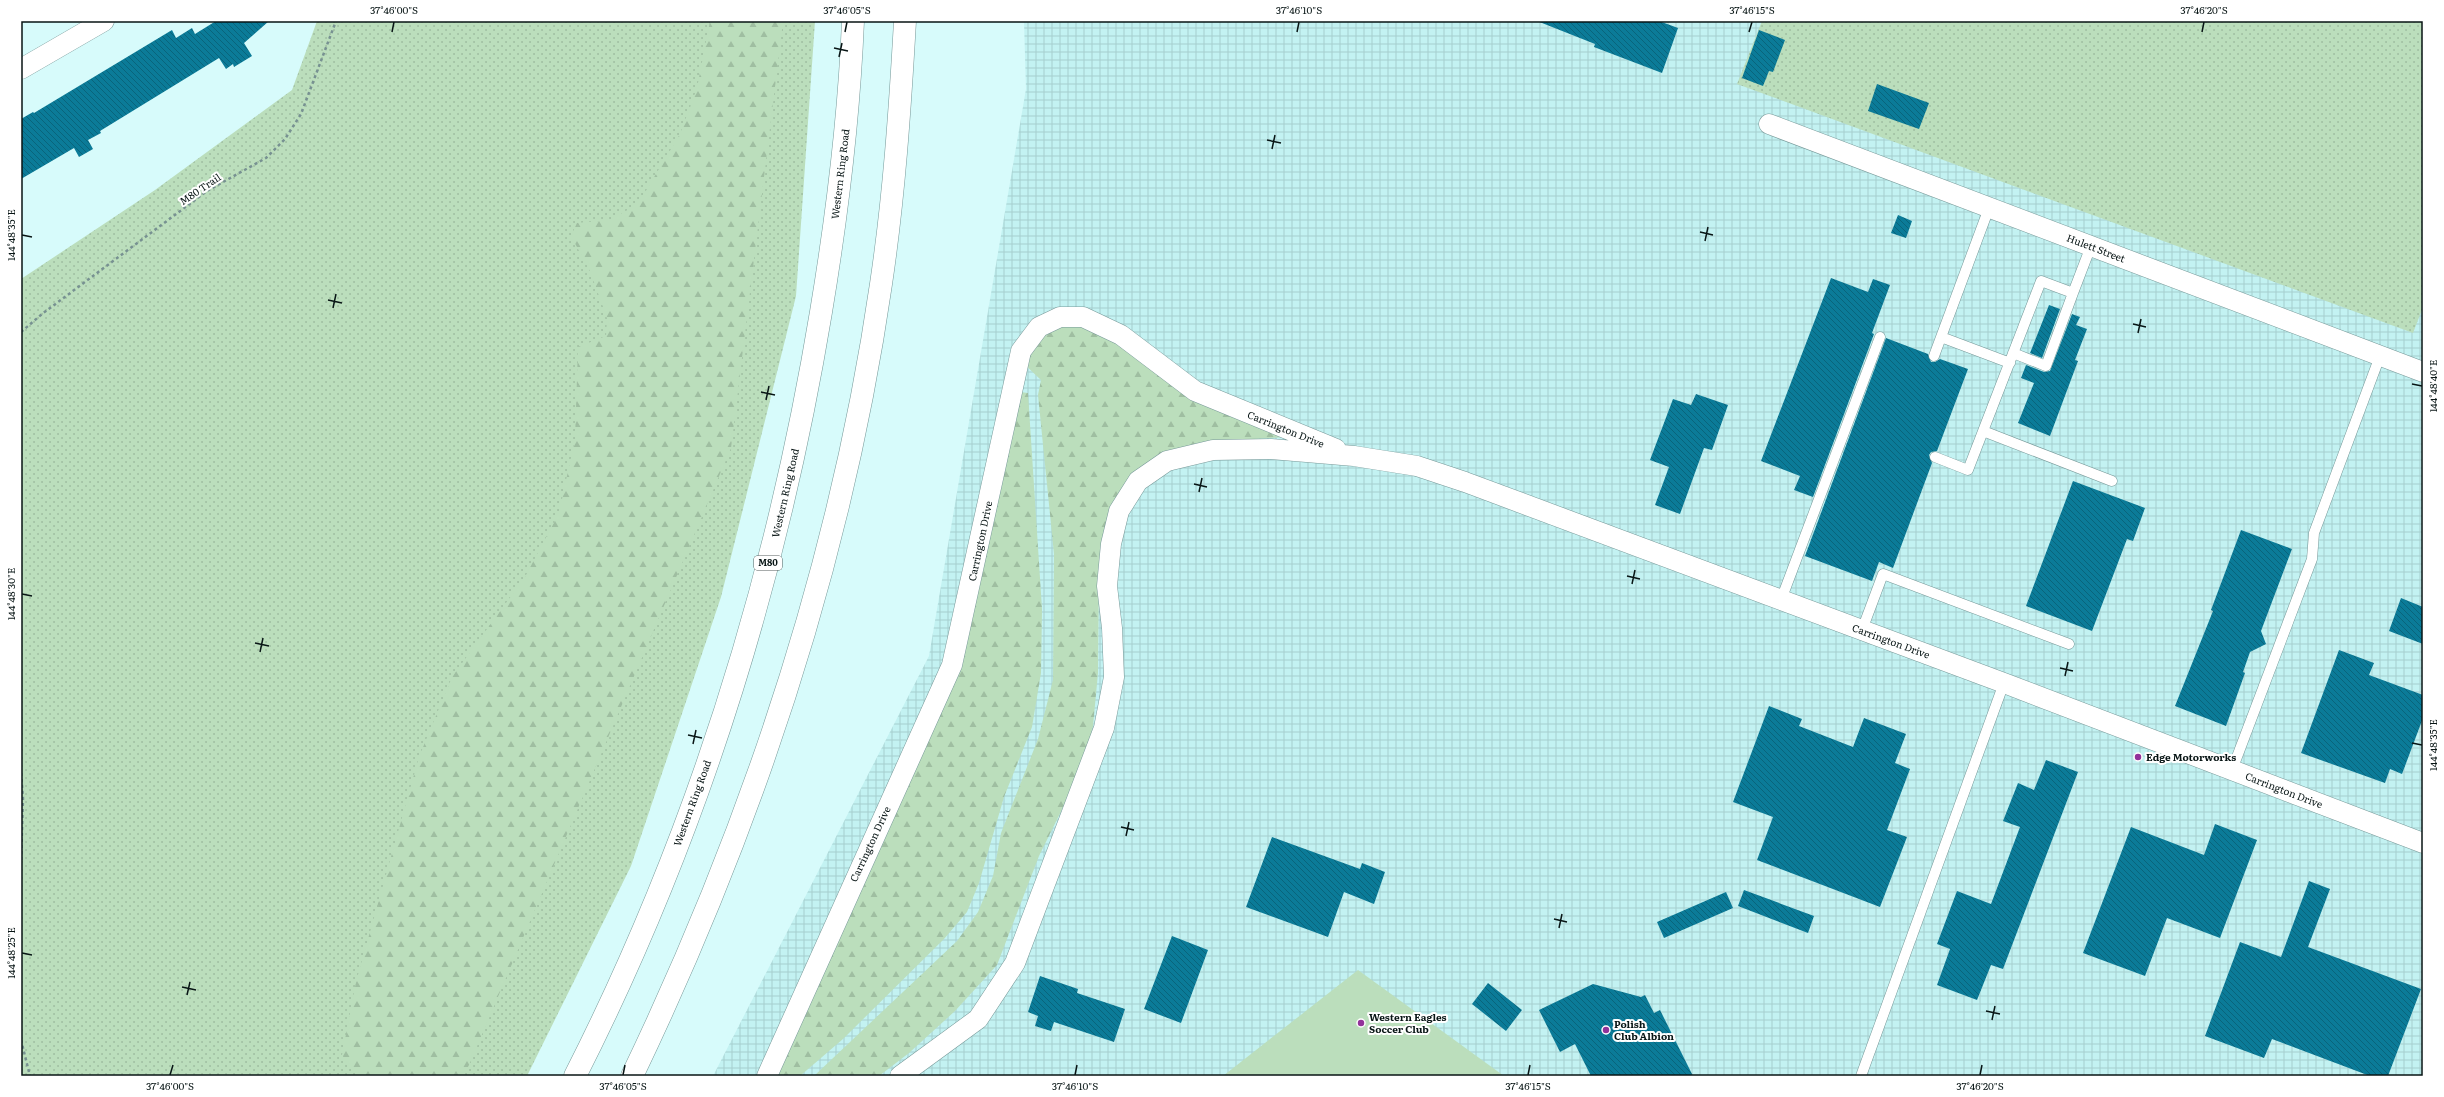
<svg xmlns="http://www.w3.org/2000/svg" width="2444" height="1097" font-family="Literata,serif">
	<style>
		.industrial { fill: url(#industrial-grid) }
		.grass { fill: url(#grass-dots) }
		.forest { fill: url(#forest-firs) }
		.pitch { fill: #bbdebc }
		.building { fill: url(#building-back-hatch) }
		.lines { fill: none; stroke-linecap: round; stroke-linejoin: round }
		.lane-casing { stroke: #799; stroke-width: 11 }
		.street-casing { stroke: #799; stroke-width: 21 }
		.highway-casing { stroke: #799; stroke-width: 23 }
		.path { stroke: #779191; stroke-width: 2.5; stroke-dasharray: 3 3; stroke-linecap: butt }
		.lane { stroke: #fff; stroke-width: 10 }
		.street { stroke: #fff; stroke-width: 20 }
		.highway { stroke: #fff; stroke-width: 22 }
		.ticks { fill: none; stroke: #081515; stroke-width: 1.5 }
		.poi-dot { fill: #92329a; stroke: #fff; stroke-width: 1.5 }
		.labels { text-anchor: middle; stroke-width: 4; stroke-linejoin: round; paint-order: stroke }
		.shield { fill: #fff; stroke: #525b5b; stroke-width: 1 }
		.shield-label { font-size: 9px; font-weight: bold; fill: #081515 }
		.street-label { font-size: 10px; fill: #081515; stroke: #fff }
		.poi-label { font-size: 10px; font-weight: bold; fill: #081515; stroke: #fff; text-anchor: start }
		.neatline { fill: none; stroke: #081515; stroke-width: 1.5 }
		.ticks-label { font-size: 10px; text-anchor: middle; fill: #081515 }
	</style>
	<defs>
		<pattern id="industrial-grid" width="8" height="8" patternUnits="userSpaceOnUse"><rect width="8" height="8" fill="#c3f2f2"/><path d="M0 4h8M4 0v8" fill="none" stroke="#a6cfcf"/></pattern>
		<pattern id="grass-dots" width="8" height="8" patternUnits="userSpaceOnUse"><rect width="8" height="8" fill="#bbdebc"/><path d="M2 2h.1M6 6h.1" fill="none" stroke="#9fbea1" stroke-width="1.8" stroke-linecap="round"/></pattern>
		<pattern id="forest-firs" width="22" height="20" patternUnits="userSpaceOnUse"><rect width="22" height="20" fill="#bbdebc"/><path d="M5 1l3.5 6h-7zM16 11l3.5 6h-7z" fill="#9fbea1"/></pattern>
		<pattern id="building-back-hatch" width="6" height="6" patternUnits="userSpaceOnUse"><rect width="6" height="6" fill="#0b7b98"/><path d="M-1 5l2 2M0 0l6 6M5-1l2 2" fill="none" stroke="#09647b"/></pattern>
	</defs>
	<rect width="100%" height="100%" fill="#d7fbfb"/>
	<path class="industrial" d="M1024 21H2423V1076H713L929 656 1026 89Z"/>
	<path class="grass" d="M317 21H815L796 296 721 597 631 866 527 1076H21V279L155 190 292 90Z
		M1762 21H2423V307L2413 333 1737 84Z"/>
	<path class="forest" d="M710 21H783L731 448 469 1065 463 1076H357L342 1055 356 982 419 757 452 677 525 577 559 513 575 439 578 347 606 336 607 318 590 271 571 236 577 223 610 220 638 204 680 134 697 88Z
		M1083 317 1287 437 1202 442 1170 451 1146 466 1099 574 1098 673 1093 726 1082 769 1039 856 997 965 955 1011 909 1053 879 1076H814L957 941 978 912 993 876 1001 833 1038 739 1053 680 1054 554 1038 395 1041 380 1022 362 1039 327Z
		M1013 391 1028 393 1042 609 1041 673 1032 727 1004 797 979 883 967 912 944 939 843 1039 800 1076H775L935 708Z"/>
	<path class="pitch" d="M1358 970 1504 1076H1223Z"/>
	<path class="building" d="M216 21H269L244 43 252 56 234 67 233 64 226 69 219 58 100 131 101 133 88 140 93 149 79 157 74 148 21 179V119L33 112 34 113 172 30 176 38 192 28 195 34Z
		M1537 21H1659L1678 28 1662 73 1594 47 1595 44Z
		M1759 30 1785 40 1773 72 1769 71 1763 86 1742 78Z
		M1877 84 1929 103 1919 129 1868 111Z
		M1898 215 1912 221 1906 238 1891 233Z
		M1831 278 1868 292 1873 279 1890 285 1872 333 1874 334 1813 497 1794 490 1800 476 1761 461Z
		M2049 305 2060 309 2042 358 2030 353Z
		M2072 314 2080 317 2076 325 2087 329 2075 360 2078 361 2050 436 2018 423 2034 383 2021 378 2026 365 2044 372 2050 371Z
		M1886 338 1928 354 1931 362H1935L1940 359 1968 369 1937 451 1931 452 1929 455 1932 463 1893 568 1879 562 1872 581 1805 556Z
		M1696 394 1728 405 1712 450 1704 448 1680 514 1655 505 1669 467 1650 460 1673 399 1691 405Z
		M2073 481 2145 508 2133 541 2127 539 2092 631 2026 606Z
		M2241 530 2292 549 2261 631 2266 644 2250 652 2243 672 2245 673 2226 726 2175 706 2213 611 2211 610Z
		M2401 598 2423 607V644L2389 631Z
		M2339 650 2374 663 2369 675 2423 695V718L2402 774 2390 769 2385 783 2301 753Z
		M1769 706 1802 719 1799 726 1853 747 1864 718 1906 734 1895 763 1910 769 1887 830 1907 837 1880 907 1757 860 1773 817 1733 802Z
		M2046 760 2078 772 2003 969 1991 965 1977 1000 1937 985 1950 949 1937 944 1957 891 1991 904 2020 827 2003 821 2018 783 2034 790Z
		M2215 824 2257 840 2220 938 2167 918 2145 976 2083 953 2131 827 2204 855Z
		M1272 837 1360 869 1362 863 1385 872 1374 904 1344 892 1328 937 1246 907Z
		M2309 881 2330 889 2308 947 2421 989 2388 1076H2370L2272 1039 2264 1058 2205 1036 2240 942 2281 957Z
		M1744 890 1814 916 1808 933 1738 906Z
		M1726 892 1733 908 1664 938 1657 922Z
		M1172 936 1208 950 1181 1023 1144 1009Z
		M1040 976 1078 989 1077 993 1125 1009 1114 1042 1054 1022 1051 1031 1035 1026 1038 1016 1028 1012Z
		M1488 983 1522 1010 1506 1031 1472 1004Z
		M1593 984 1641 997 1645 995 1654 1013 1660 1010 1693 1076H1591L1575 1044 1560 1052 1539 1010Z"/>
	<g class="lines">
		<defs>
			<path id="lane" d="M1941 337 2010 363
				M2013 353 2046 366 2073 293
				M1934 356 1989 208
				M1983 431 2112 481
				M1935 457 1968 470 2041 281 2073 293 2091 246
				M1781 600 1880 337
				M1862 630 1883 574 2069 644
				M2232 770 2312 559 2314 533 2380 356
				M1861 1076 2004 683"/>
			<path id="street" d="M21 69 104 21
				M1769 124 2423 372
				M767 1076 952 665 1021 351 1039 327 1060 317H1083L1121 335 1195 391 1336 449
				M900 1076 978 1019 1015 963 1104 728 1114 677 1112 628 1107 586 1111 544 1119 511 1138 481 1167 461 1213 450 1271 449 1354 456 1417 466 1465 482 2004 683 2423 843"/>
			<path id="highway" d="M575 1076C697 836 777 577 821 312 837 216 849 118 853 21
				M632 1076C752 826 841 559 881 284 894 197 900 109 905 21"/>
		</defs>
		<use href="#lane" class="lane-casing"/>
		<use href="#street" class="street-casing"/>
		<use href="#highway" class="highway-casing"/>
		<path class="path" d="M21 332 42 314 207 191 266 158 285 139 301 114 336 21
			M21 773 23 798 21 863
			M21 1040 30 1076"/>
		<use href="#lane" class="lane"/>
		<use href="#street" class="street"/>
		<use href="#highway" class="highway"/>
	</g>
	<path class="ticks" d="M392 32 394 22M845 32 847 22M1297 32 1299 22M1749 32 1752 22M2202 32 2204 22M834 48 848 51M839 57 842 43M1267 140 1281 143M1272 149 1275 135M1700 232 1713 235M22 235 32 237M1705 241 1708 227M328 300 342 303M333 308 336 294M2133 324 2146 327M2138 333 2141 319M2412 384 2422 386M761 392 775 395M766 400 769 386M1194 484 1207 487M1199 492 1202 478M1627 576 1640 579M1632 584 1635 570M22 594 32 596M255 643 269 646M260 652 263 638M2060 668 2073 671M2065 676 2068 662M688 735 702 738M2412 743 2422 745M693 744 696 730M1121 827 1134 830M1126 836 1129 822M1554 919 1567 922M1559 928 1562 914M22 953 32 955M182 987 196 990M187 995 190 982M1986 1011 2000 1014M1992 1020 1995 1006M170 1075 173 1065M623 1075 625 1065M1075 1075 1077 1065M1528 1075 1530 1065M1980 1075 1982 1065"/>
	<g class="poi-dot">
		<circle cx="2138" cy="757" r="4"/>
		<circle cx="1361" cy="1023" r="4"/>
		<circle cx="1606" cy="1030" r="4"/>
	</g>
	<g class="labels">
		<rect class="shield" x="754" y="556" width="28" height="14" rx="3"/>
		<g class="shield-label">
			<text x="768" y="566">M80</text>
		</g>
		<g class="street-label">
			<text transform="translate(840 174) rotate(-83)" y="4">Western Ring Road</text>
			<text transform="translate(200 189) rotate(-34)" y="4">M80 Trail</text>
			<text transform="translate(2096 248) rotate(21)" y="4">Hulett Street</text>
			<text transform="translate(1286 429) rotate(22)" y="4">Carrington Drive</text>
			<text transform="translate(785 493) rotate(-77)" y="4">Western Ring Road</text>
			<text transform="translate(980 541) rotate(-78)" y="4">Carrington Drive</text>
			<text transform="translate(1891 641) rotate(20)" y="4">Carrington Drive</text>
			<text transform="translate(2284 790) rotate(21)" y="4">Carrington Drive</text>
			<text transform="translate(692 803) rotate(-70)" y="4">Western Ring Road</text>
			<text transform="translate(870 844) rotate(-65)" y="4">Carrington Drive</text>
		</g>
		<g class="poi-label">
			<text x="2146" y="761">Edge Motorworks</text>
			<text x="1369" y="1021">Western Eagles<tspan x="1369" dy="12">Soccer Club</tspan></text>
			<text x="1614" y="1028">Polish<tspan x="1614" dy="12">Club Albion</tspan></text>
		</g>
	</g>
	<rect width="2444" height="1097" fill="none" stroke="#ffffff" stroke-width="44"/>
	<rect x="22" y="22" width="2400" height="1053" class="neatline"/>
	<g class="ticks-label">
		<text x="394" y="14">37°46'00"S</text>
		<text x="847" y="14">37°46'05"S</text>
		<text x="1299" y="14">37°46'10"S</text>
		<text x="1752" y="14">37°46'15"S</text>
		<text x="2204" y="14">37°46'20"S</text>
		<text transform="translate(11 235) rotate(-90)" y="4">144°48'35"E</text>
		<text transform="translate(2433 386) rotate(-90)" y="4">144°48'40"E</text>
		<text transform="translate(11 594) rotate(-90)" y="4">144°48'30"E</text>
		<text transform="translate(2433 745) rotate(-90)" y="4">144°48'35"E</text>
		<text transform="translate(11 953) rotate(-90)" y="4">144°48'25"E</text>
		<text x="170" y="1090">37°46'00"S</text>
		<text x="623" y="1090">37°46'05"S</text>
		<text x="1075" y="1090">37°46'10"S</text>
		<text x="1528" y="1090">37°46'15"S</text>
		<text x="1980" y="1090">37°46'20"S</text>
	</g>
</svg>
